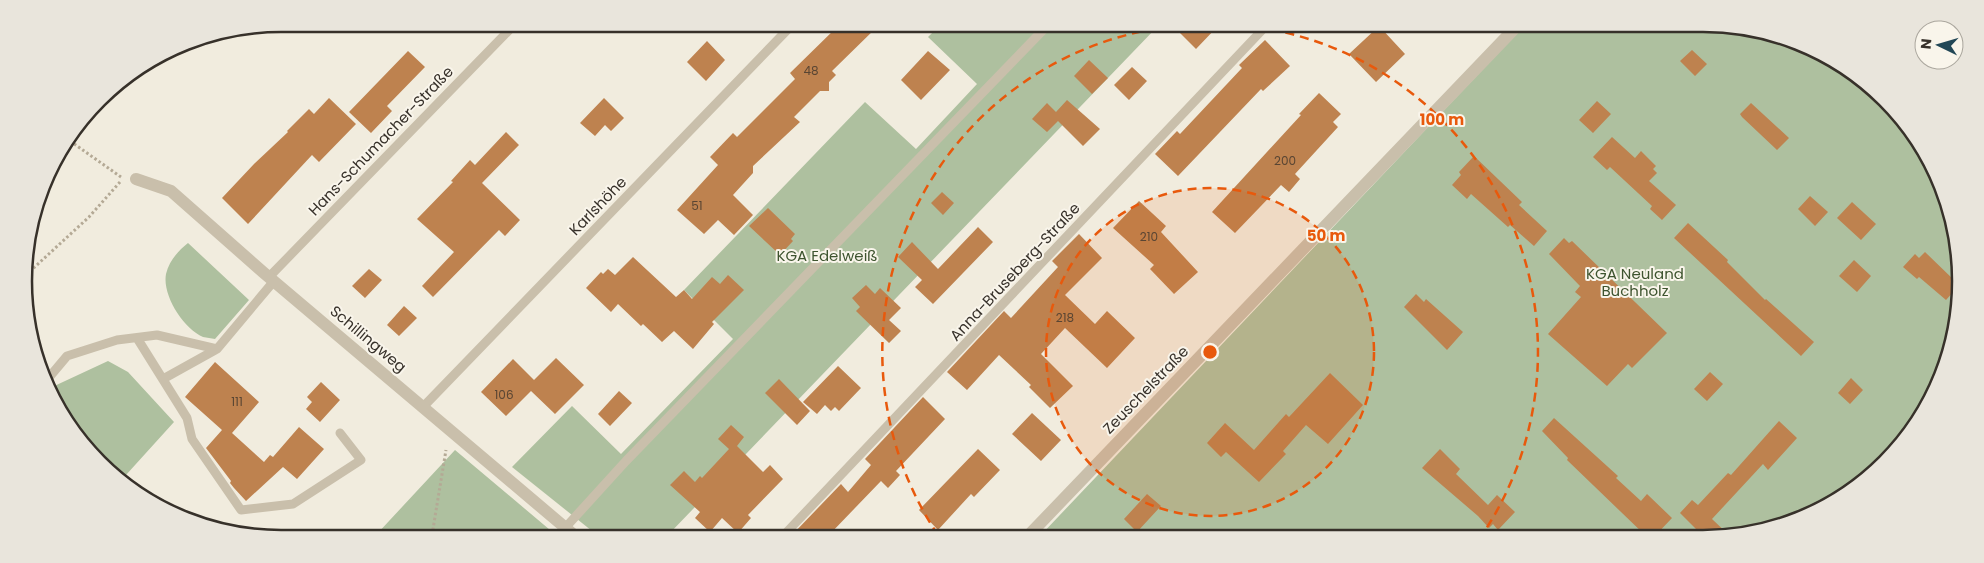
<svg xmlns="http://www.w3.org/2000/svg" width="1984" height="563" font-family="Poppins,sans-serif">
	<style>
		.green { fill: #aec09f }
		.building { fill: #be824f }
		.lines { fill: none; stroke-linecap: round; stroke-linejoin: round }
		.path { stroke: #b4a995; stroke-width: 3; stroke-dasharray: 2.5 2.5; stroke-linecap: butt }
		.lane { stroke: #c9bfab; stroke-width: 9 }
		.street { stroke: #c9bfab; stroke-width: 12 }
		.ring { fill: none; stroke: #e8590c; stroke-width: 2.5; stroke-dasharray: 9 6 }
		.labels { text-anchor: middle; stroke-width: 4; stroke-linejoin: round; paint-order: stroke }
		.number-label { font-size: 12px; fill: #594533 }
		.street-label { font-size: 15px; fill: #37312a; stroke: #f9f5eb }
		.park-label { font-size: 15px; fill: #3e542f; stroke: #f9f5eb }
		.rim { fill: none; stroke: #37312a; stroke-width: 2.5 }
		.centre { fill: #e8590c; stroke: #f9f5eb; stroke-width: 2.5 }
		.ring-label { font-size: 15px; text-anchor: middle; font-weight: bold; fill: #e8590c; stroke: #f9f5eb; stroke-width: 4; stroke-linejoin: round; paint-order: stroke }
	</style>
	<rect width="100%" height="100%" fill="#f1ecde"/>
	<path class="green" d="M939 26 1157 27 668 535H597L512 467 572 406 621 454 733 339 684 290 865 102 916 149 977 84 928 37Z
		M1522 28 1753 29 1845 67 1917 138 1955 231V332L1934 396 1885 464 1816 513 1736 537 1040 536Z
		M188 243 249 300 215 339C211 338 207 338 203 337 183 328 162 295 166 274 169 261 178 251 188 243Z
		M108 361 128 372 174 422 126 475 85 439 81 442 77 439 50 388Z
		M455 450 556 535H376Z"/>
	<path class="building" d="M838 26H878L832 71 836 75 829 82V91H820L794 117 800 122 753 166V173L733 195 753 215 734 235 718 220 704 234 677 210 718 165 710 157 733 133 737 137 795 79 790 73Z
		M1174 27H1217L1196 49Z
		M1378 27H1380L1405 54 1376 82 1349 54Z
		M1265 40 1290 66 1263 91 1261 89 1178 176 1155 154 1177 131 1180 134 1242 68 1239 65Z
		M707 41 725 60 706 81 687 62Z
		M1692 50 1707 64 1695 76 1680 61Z
		M408 51 425 67 387 106 392 111 371 133 349 112Z
		M928 51 950 70 921 100 901 80Z
		M1089 60 1108 78 1092 94 1074 76Z
		M1132 67 1147 81 1129 100 1114 85Z
		M1319 93 1341 114 1333 122 1338 127 1295 174 1300 179 1289 192 1281 185 1235 233 1212 212 1301 115 1299 114Z
		M329 98 356 124 319 162 312 155 248 224 222 198 254 164 288 132 287 131 309 109 314 114Z
		M604 98 624 118 611 131 605 125 595 136 580 123Z
		M1067 100 1100 129 1083 146 1058 121 1047 132 1032 119 1047 103 1056 112Z
		M1597 101 1611 114 1593 133 1579 120Z
		M1751 103 1789 138 1777 150 1742 117 1740 114Z
		M506 132 519 145 482 183 520 220 505 236 499 230 433 297 422 286 454 252 417 219 453 182 451 181 470 160 475 165Z
		M1612 137 1635 158 1641 151 1656 166 1653 169 1657 173 1649 181 1676 205 1662 220 1650 209 1652 206 1610 167 1607 170 1593 157Z
		M1474 156 1522 202 1519 205 1547 231 1534 246 1510 225 1508 227 1471 194 1467 199 1452 185 1461 175 1459 172Z
		M942 192 954 203 943 215 931 203Z
		M1810 196 1828 212 1815 226 1798 209Z
		M1139 201 1166 226 1161 232 1198 272 1174 294 1150 269 1154 265 1113 228Z
		M1852 202 1876 224 1861 240 1837 218Z
		M768 208 795 234 791 239 793 241 780 255 749 226Z
		M1688 223 1728 260 1727 262 1765 300 1766 299 1814 342 1801 356 1674 238Z
		M978 227 993 242 933 304 915 287 922 280 898 257 912 242 938 269Z
		M1079 234 1102 258 1065 295 1095 324 1107 311 1135 338 1107 368 1065 328 1041 354 1073 386 1050 408 1029 387 1031 385 999 355 967 390 947 372 1004 311 1011 318 1058 267 1052 261Z
		M1564 238 1569 243 1572 241 1667 333 1632 368 1628 364 1607 386 1548 334 1581 297 1575 292 1580 286 1549 254Z
		M1925 252 1955 281V290L1946 300 1919 277 1917 279 1903 267 1915 254 1919 258Z
		M633 257 676 297 684 290 692 299 712 277 720 284 728 275 744 290 712 322 714 324 693 349 674 331 662 342 643 324 641 326 618 304 611 312 586 288 601 272 603 274 608 269 615 275Z
		M1854 260 1871 276 1857 292 1839 276Z
		M369 269 382 280 365 298 352 286Z
		M866 285 875 294 880 288 901 308 889 320 901 331 889 343 856 311 860 307 852 298Z
		M1416 294 1424 302 1426 299 1463 332 1447 350 1404 307Z
		M404 306 417 318 399 336 387 325Z
		M556 358 584 385 555 414 531 391 506 416 481 392 513 359 534 380Z
		M215 362 259 402 232 433 264 462 270 455 273 457 299 427 324 449 297 479 283 467 246 501 234 488 230 483 231 481 206 448 222 430 185 397Z
		M838 366 861 388 839 411 835 407 831 411 825 405 817 414 803 402Z
		M1710 372 1723 384 1707 401 1694 389Z
		M1330 373 1363 405 1328 444 1306 425 1283 451 1286 454 1259 482 1226 452 1221 457 1207 443 1225 423 1254 450 1286 414 1289 417Z
		M1851 378 1863 390 1850 404 1838 393Z
		M779 379 810 411 797 425 765 393Z
		M321 382 340 400 320 422 306 409 312 402 307 397Z
		M619 391 632 403 610 426 598 414Z
		M923 397 945 419 896 471 900 475 888 488 881 481 829 535H792L841 484 848 492 871 465 865 459Z
		M1032 413 1061 440 1041 461 1012 434Z
		M1554 418 1618 476 1616 478 1641 501 1647 494 1672 518 1654 537H1647L1567 460 1568 458 1542 431Z
		M1779 421 1797 438 1768 470 1763 464 1712 519 1731 537H1704L1680 513 1692 500 1698 505 1728 473 1731 475Z
		M731 425 744 437 737 446 763 472 770 465 783 479 748 515 751 518 738 533 722 518 710 532 695 518 700 512 670 485 684 471 695 482 700 476 702 478 729 449 718 439Z
		M978 449 1000 470 974 497 971 494 938 530 919 510Z
		M1440 449 1460 469 1456 474 1488 505 1497 495 1515 512 1498 530 1493 524 1489 528 1478 516 1422 468Z
		M1147 494 1161 506 1137 532 1124 519Z"/>
	<g class="lines">
		<path class="path" d="M70 141 121 177
			M26 275 89 217 120 182
			M432 535 446 450"/>
		<path class="lane" d="M269 277 514 25
			M137 338 187 418 192 439 241 510 293 504 361 460 340 433
			M163 379 217 349
			M46 381 67 356 117 340 157 335 217 349 274 281
			M423 407 792 25
			M565 528 626 461 1047 26
			M784 535 1265 27"/>
		<path class="street" d="M136 179 171 191 264 273 574 535
			M1028 536 1515 28"/>
	</g>
	<circle cx="1210" cy="352" r="164" fill="#e8590c" fill-opacity=".12"/>
	<g class="ring">
		<circle cx="1210" cy="352" r="164"/>
		<path d="M938 535A328 328 0 0 1 1167 27M1256 27A328 328 0 0 1 1482 535"/>
	</g>
	<g class="labels">
		<g class="number-label">
			<text x="811" y="75">48</text>
			<text x="1285" y="165">200</text>
			<text x="697" y="210">51</text>
			<text x="1149" y="241">210</text>
			<text x="1065" y="322">218</text>
			<text x="504" y="399">106</text>
			<text x="237" y="406">111</text>
		</g>
		<g class="street-label">
			<text transform="translate(381 141) rotate(-46)" y="5">Hans-Schumacher-Straße</text>
			<text transform="translate(598 206) rotate(-46)" y="5">Karlshöhe</text>
			<text transform="translate(1015 272) rotate(-47)" y="5">Anna-Bruseberg-Straße</text>
			<text transform="translate(368 339) rotate(40)" y="5">Schillingweg</text>
			<text transform="translate(1146 390) rotate(-46)" y="5">Zeuschelstraße</text>
		</g>
		<g class="park-label">
			<text x="827" y="261">KGA Edelweiß</text>
			<text x="1635" y="279">KGA Neuland<tspan x="1635" dy="17">Buchholz</tspan></text>
		</g>
	</g>
	<path d="M0 0H1984V563H0ZM281 32H1703A249 249 0 0 1 1952 281V281A249 249 0 0 1 1703 530H281A249 249 0 0 1 32 281V281A249 249 0 0 1 281 32Z" fill="#e9e5dc" fill-rule="evenodd"/>
	<path class="rim" d="M281 32H1703A249 249 0 0 1 1952 281V281A249 249 0 0 1 1703 530H281A249 249 0 0 1 32 281V281A249 249 0 0 1 281 32Z"/>
	<circle cx="1210" cy="352" r="8" class="centre"/>
	<g class="ring-label">
		<text x="1442" y="125">100 m</text>
		<text x="1326" y="241">50 m</text>
	</g>
	<g transform="translate(1939 45) rotate(275)"><circle r="24" fill="#f9f5eb" stroke="#aba79e"/>
	<path d="M0-4L9 19L0 12L-9 19Z" fill="#224756"/>
	<text y="-8" font-size="14" font-weight="bold" text-anchor="middle" fill="#37312a">N</text>
	</g>
</svg>
